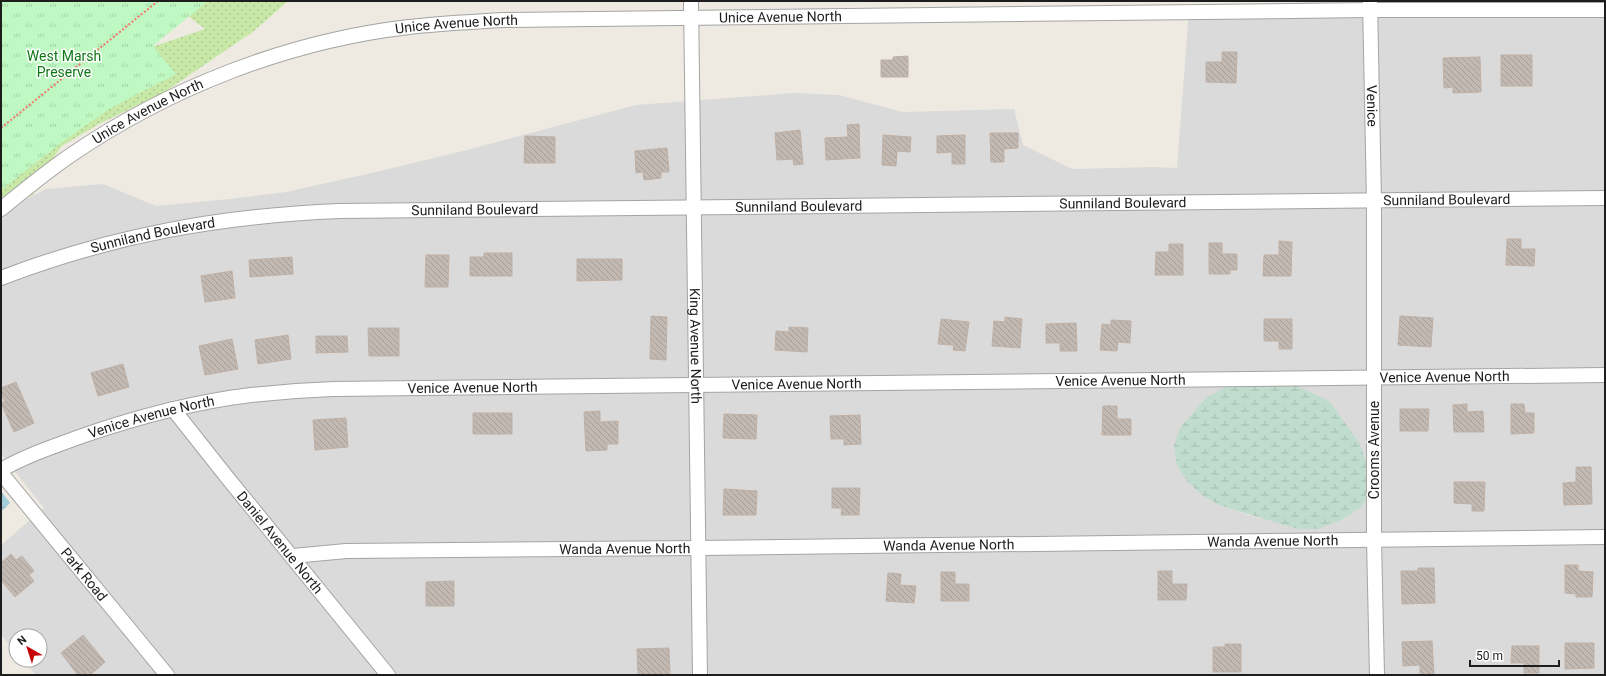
<svg xmlns="http://www.w3.org/2000/svg" width="1606" height="676" font-family="Roboto,sans-serif">
	<style>
		.residential { fill: #dbdada; fill-rule: evenodd }
		.grass { fill: url(#grass-dots) }
		.wetland { fill: url(#wetland-marsh) }
		.park { fill: url(#park-tufts) }
		.water { fill: url(#water-ripples) }
		.building { fill: url(#building-back-hatch); stroke: #bfb0a5 }
		.lines { fill: none; stroke-linecap: round; stroke-linejoin: round }
		.street-casing { stroke: #a4a4a4; stroke-width: 16 }
		.path { stroke: #f7776a; stroke-width: 2; stroke-dasharray: 2 2; stroke-linecap: butt }
		.street { stroke: #fff; stroke-width: 14 }
		.labels { text-anchor: middle; stroke-width: 3; stroke-linejoin: round; paint-order: stroke }
		.street-label { font-size: 14px; fill: #1d1d1d; stroke: #fff }
		.park-label { font-size: 14px; fill: #0d7814; stroke: #fff }
	</style>
	<defs>
		<pattern id="grass-dots" width="8" height="8" patternUnits="userSpaceOnUse"><rect width="8" height="8" fill="#c8e8a8"/><path d="M2 2h.1M6 6h.1" fill="none" stroke="#abc790" stroke-width="1.8" stroke-linecap="round"/></pattern>
		<pattern id="wetland-marsh" width="20" height="14" patternUnits="userSpaceOnUse"><rect width="20" height="14" fill="#c0dcce"/><path d="M1 5h8M5 5V1M11 12h8M15 12V8" fill="none" stroke="#a5bcb0"/></pattern>
		<pattern id="park-tufts" width="24" height="20" patternUnits="userSpaceOnUse"><rect width="24" height="20" fill="#bff8c3"/><path d="M3 7l-1-3M5 7V3M7 7l1-3M15 17l-1-3M17 17v-4M19 17l1-3" fill="none" stroke="#a4d4a7"/></pattern>
		<pattern id="water-ripples" width="26" height="14" patternUnits="userSpaceOnUse"><rect width="26" height="14" fill="#a3cfdb"/><path d="M2 4q2-2 4 0t4 0M15 11q2-2 4 0t4 0" fill="none" stroke="#8cb1bc"/></pattern>
		<pattern id="building-back-hatch" width="6" height="6" patternUnits="userSpaceOnUse"><rect width="6" height="6" fill="#c2b9b2"/><path d="M-1 5l2 2M0 0l6 6M5-1l2 2" fill="none" stroke="#a69f99"/></pattern>
	</defs>
	<rect width="100%" height="100%" fill="#eeeae2"/>
	<path class="residential" d="M1325 1H1605V675H36L23 660H40V636H16V652L1 635V545L44 508 1 454V212L46 189 103 184 156 206 230 199 286 192 376 172 463 151 636 105 795 93 839 95 903 112 1014 109 1023 145 1072 169 1155 167 1177 168 1189 10ZM1350 430 1359 442 1262 519 1221 506Z"/>
	<path class="grass" d="M169 1H288L254 31 163 93 99 124 62 146 40 176 33 195 1 212V98L205 29Z"/>
	<path class="wetland" d="M1289 382 1329 401 1359 442 1369 470 1370 496 1360 508 1341 520 1318 529H1298L1221 506 1202 495 1187 481 1177 465 1174 446 1180 428 1205 399 1232 383Z"/>
	<path class="park" d="M1 1H208L153 46 176 74 109 109 65 140 1 190Z"/>
	<path class="water" d="M1 491 10 503 1 512Z"/>
	<path class="building" d="M1222 52H1237L1236 83 1206 82V62H1222Z
		M1501 55H1532V86H1501Z
		M908 56V77H881V60H893V57Z
		M1480 57 1481 92 1453 93V87L1444 88 1443 58Z
		M859 124 860 158 826 160 825 138 848 137 847 125Z
		M800 130 803 164 794 165 793 159 777 160 775 133Z
		M990 133H1018V148L1004 149V162H991Z
		M883 135 911 137 910 152 897 151 896 166 882 165Z
		M965 135V164H952V152L937 153V136Z
		M525 136 555 137V163H524Z
		M667 148 669 172H661V178L644 180 643 172 636 173 635 151Z
		M1507 239H1521V249H1535L1534 266 1506 265Z
		M1279 241 1292 242 1291 276H1263L1264 255H1279Z
		M1209 243H1222V254H1237V270H1230V274H1209Z
		M1169 244H1183V275H1155L1156 252H1169Z
		M484 253H512V276H470V257H484Z
		M426 255H449L448 287H425Z
		M292 257 293 274 250 277 249 260Z
		M577 259H622V280L577 281Z
		M232 271 235 298 205 302 201 276Z
		M651 316 667 317 666 360 650 359Z
		M1400 316 1433 318 1431 347 1398 345Z
		M1005 317 1022 319 1020 348 992 346 994 321 1005 322Z
		M941 319 969 322 965 351 953 350 954 345 938 344Z
		M1264 319H1292V349H1279V341H1264Z
		M1111 320 1131 321 1130 343 1118 342 1117 351 1100 350 1102 324 1111 325Z
		M1076 323 1077 351H1060V343H1046V324Z
		M789 327 808 328 807 352 775 350 776 331 789 332Z
		M368 328H399V356H369Z
		M288 335 291 359 258 364 255 340Z
		M316 336H347L348 352 316 353Z
		M232 339 238 369 205 375 199 346Z
		M123 364 129 387 98 396 91 373Z
		M16 382 34 423 14 432 1 403 5 402 1 393V388Z
		M1467 404V412L1483 411 1484 432H1454L1453 405Z
		M1511 404H1524L1525 413H1534V433L1511 434Z
		M1103 406H1117V419H1131V435H1102Z
		M1400 409H1429L1428 431H1400Z
		M600 411V422L618 421V444H607V450L586 451 584 412Z
		M473 413H512V434H473Z
		M724 414 757 415 756 439 723 438Z
		M860 415 861 444 844 445V439H831L830 416Z
		M346 418 348 447 315 450 313 420Z
		M1576 467H1591L1592 504 1564 505 1563 483 1576 482Z
		M1454 482H1485L1484 511H1472V504L1454 503Z
		M832 488H860L859 515H841L842 508H832Z
		M724 489 757 491 756 515H723Z
		M11 554 16 560 22 556 34 571 29 575 34 581 15 597 1 580V563Z
		M1565 565H1578V571L1593 572 1592 597H1576V594L1565 593Z
		M1418 568H1434L1435 603 1402 604 1401 571H1418Z
		M1158 571H1172V584H1187L1186 600H1158Z
		M941 572H955V584H969V601H941Z
		M888 573 901 574 900 585 916 586 914 603 886 601Z
		M454 581V606H426V582Z
		M83 635 105 662 90 675H78L61 653Z
		M1432 641 1434 674 1420 675V665L1403 666 1402 642Z
		M1565 643H1594V668L1565 669Z
		M1225 644H1241V672H1213V647H1225Z
		M1512 646H1539V673H1524V663H1511Z
		M669 648 670 675H638L637 649Z"/>
	<g class="lines">
		<defs>
			<g id="street">
				<path id="s1" d="M691 1 700 675"/>
				<path id="s2" d="M1370 1 1374 201V540L1377 675"/>
				<path id="s3" d="M1 209C23 191 45 173 68 157 168 88 288 41 409 27 440 23 472 22 503 20L1370 10H1605"/>
				<path id="s4" d="M1 278C113 235 220 216 340 211L1605 198"/>
				<path id="s5" d="M173 409 226 476 388 675"/>
				<path id="s6" d="M1 470C27 455 55 446 82 436 137 417 193 402 251 395 278 392 306 390 333 389L1605 375"/>
				<path id="s7" d="M1 473 167 675"/>
				<path id="s8" d="M293 556 346 551 698 548 1605 537"/>
			</g>
		</defs>
		<use href="#street" class="street-casing"/>
		<path class="path" d="M1 128 158 1"/>
		<use href="#street" class="street"/>
	</g>
	<g class="labels">
		<g class="street-label">
			<text dy="5" stroke="none"><textPath href="#s3" startOffset="825">Unice Avenue North</textPath></text>
			<text dy="5" stroke="none"><textPath href="#s3" startOffset="501">Unice Avenue North</textPath></text>
			<text dy="5" stroke="none"><textPath href="#s2" startOffset="105">Venice</textPath></text>
			<text dy="5" stroke="none"><textPath href="#s3" startOffset="177">Unice Avenue North</textPath></text>
			<text dy="5" stroke="none"><textPath href="#s4" startOffset="1454">Sunniland Boulevard</textPath></text>
			<text dy="5" stroke="none"><textPath href="#s4" startOffset="1130">Sunniland Boulevard</textPath></text>
			<text dy="5" stroke="none"><textPath href="#s4" startOffset="806">Sunniland Boulevard</textPath></text>
			<text dy="5" stroke="none"><textPath href="#s4" startOffset="482">Sunniland Boulevard</textPath></text>
			<text dy="5" stroke="none"><textPath href="#s4" startOffset="158">Sunniland Boulevard</textPath></text>
			<text dy="5" stroke="none"><textPath href="#s1" startOffset="345">King Avenue North</textPath></text>
			<text dy="5" stroke="none"><textPath href="#s6" startOffset="1456">Venice Avenue North</textPath></text>
			<text dy="5" stroke="none"><textPath href="#s6" startOffset="1132">Venice Avenue North</textPath></text>
			<text dy="5" stroke="none"><textPath href="#s6" startOffset="808">Venice Avenue North</textPath></text>
			<text dy="5" stroke="none"><textPath href="#s6" startOffset="484">Venice Avenue North</textPath></text>
			<text dy="5" stroke="none"><textPath href="#s6" startOffset="160">Venice Avenue North</textPath></text>
			<text transform="translate(1374 450) rotate(-90)" y="5">Crooms Avenue</text>
			<text dy="5" stroke="none"><textPath href="#s8" startOffset="980">Wanda Avenue North</textPath></text>
			<text dy="5" stroke="none"><textPath href="#s5" startOffset="171">Daniel Avenue North</textPath></text>
			<text dy="5" stroke="none"><textPath href="#s8" startOffset="656">Wanda Avenue North</textPath></text>
			<text dy="5" stroke="none"><textPath href="#s8" startOffset="332">Wanda Avenue North</textPath></text>
			<text dy="5" stroke="none"><textPath href="#s7" startOffset="131">Park Road</textPath></text>
		</g>
		<g class="park-label">
			<text x="64" y="61">West Marsh<tspan x="64" dy="16">Preserve</tspan></text>
		</g>
	</g>
	<rect width="1606" height="676" fill="none" stroke="#1d1d1d" stroke-width="4"/>
	<g transform="translate(28 648) rotate(321)"><circle r="19" fill="#ffffff" stroke="#a5a5a5"/>
	<path d="M0-3L7 15L0 10L-7 15Z" fill="#c60306"/>
	<text y="-6" font-size="11" font-weight="bold" text-anchor="middle" fill="#1d1d1d">N</text>
	</g>
	<path d="M1470 660v6h89v-6" fill="none" stroke="#1d1d1d" stroke-width="2"/>
	<text x="1476" y="660" font-size="12" fill="#1d1d1d" stroke="#ffffff" stroke-width="3" paint-order="stroke">50 m</text>
</svg>
